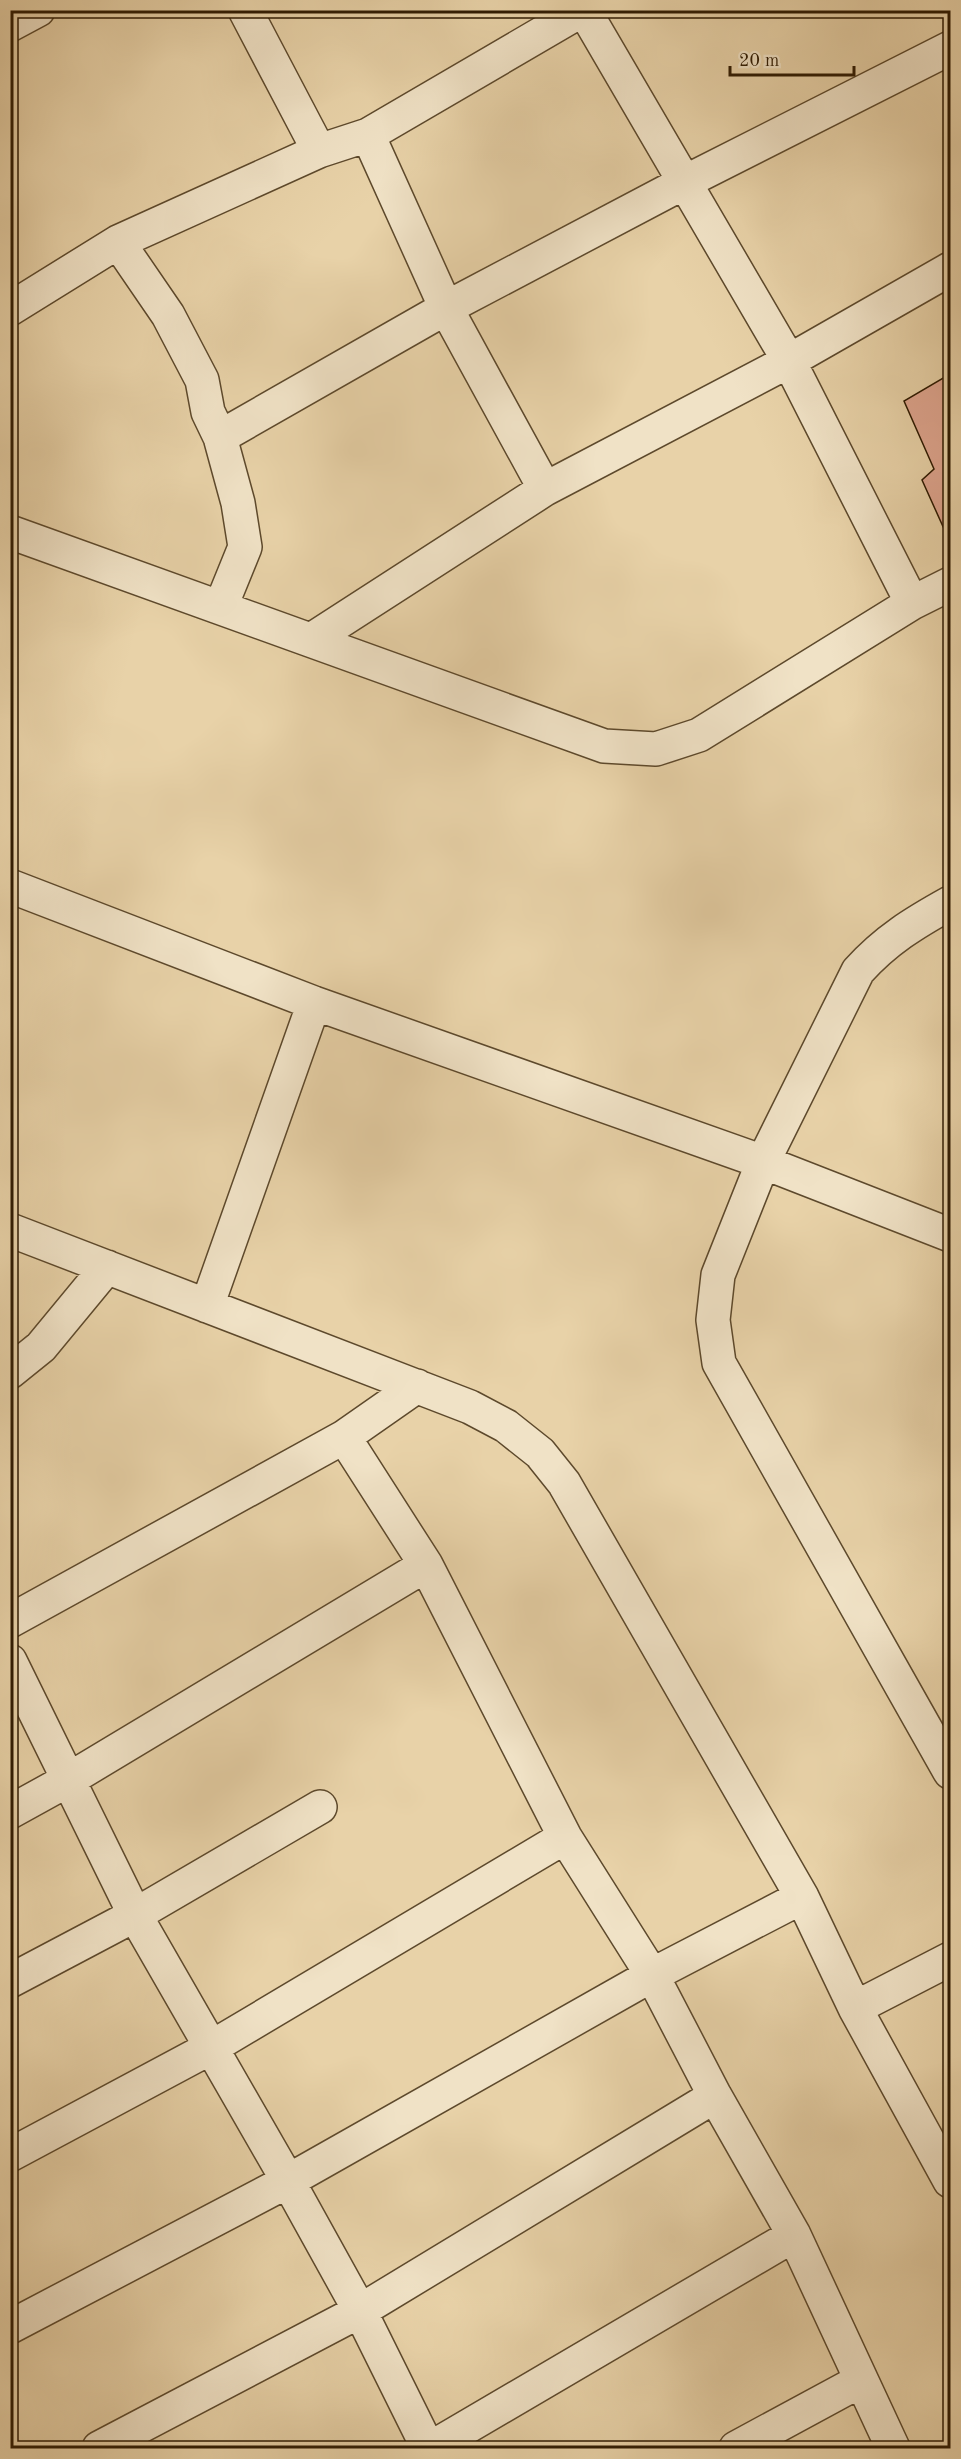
<svg xmlns="http://www.w3.org/2000/svg" width="961" height="2459" font-family="'Old Standard TT',serif">
	<style>
		.building { fill: #dfa690; stroke: #2f1b02; stroke-width: 1.5 }
		.lines { fill: none; stroke-linecap: round; stroke-linejoin: round }
		.minor-casing { stroke: #5d492c; stroke-width: 36 }
		.minor { stroke: #f0e2c6; stroke-width: 33 }
	</style>
	<rect width="100%" height="100%" fill="#e8d2a8"/>
	<filter id="stains"><feTurbulence type="fractalNoise" baseFrequency=".00333" numOctaves="4"/><feColorMatrix values="0 0 0 0 .2 0 0 0 0 .09 0 0 0 0 .02 0 0 0 .5 -.17"/></filter>
	<radialGradient id="worn" r=".72"><stop offset=".6" stop-color="#630" stop-opacity="0"/><stop offset="1" stop-color="#630" stop-opacity=".3"/></radialGradient>
	<path class="building" d="M950 374V529L945 531 922 480 934 469 904 401Z"/>
	<g class="lines">
		<defs>
			<path id="minor" d="M245 10 319 151
				M584 10 789 361 912 603
				M10 25 38 10
				M368 135 446 308 545 489
				M118 242 168 315 202 380 208 412 220 437 446 308 685 182 950 48
				M10 309 118 242 319 151 368 135 582 10
				M220 437 238 503 245 547 221 606
				M10 532 604 746 656 749 699 735 912 603 950 584
				M311 640 545 489 789 361 950 269
				M10 886 314 1003 763 1162 950 1235
				M950 903C914 923 886 940 858 971L763 1162 718 1275 713 1320 719 1363 950 1772
				M10 1230 470 1407 506 1426 540 1453 564 1483 802 1897 855 2008 950 2181
				M207 1306 314 1003
				M10 1372 41 1347 107 1267
				M344 1437 426 1565 565 1837 652 1975 715 2096 794 2235 893 2448
				M10 1621 344 1437 417 1386
				M10 1661 135 1915 288 2181 360 2311 428 2448
				M10 1812 68 1780 426 1565
				M10 1981 135 1915 320 1807
				M855 2008 950 1959
				M10 2155 212 2047 565 1837
				M10 2327 288 2181 652 1975 802 1897
				M99 2448 360 2311 715 2096
				M431 2448 794 2235
				M736 2448 860 2381"/>
		</defs>
		<use href="#minor" class="minor-casing"/>
		<use href="#minor" class="minor"/>
	</g>
	<rect width="961" height="2459" fill="none" stroke="#e8d2a8" stroke-width="36"/>
	<rect x="12" y="12" width="937" height="2435" fill="none" stroke="#2f1b02" stroke-width="3"/>
	<rect x="18" y="18" width="925" height="2423" fill="none" stroke="#2f1b02" stroke-width="1.5"/>
	<path d="M730 66v9h124v-9" fill="none" stroke="#2f1b02" stroke-width="3"/>
	<text x="739" y="66" font-size="18" fill="#2f1b02" stroke="#f0e2c6" stroke-width="4.5" paint-order="stroke">20 m</text>
	<rect width="100%" height="100%" filter="url(#stains)"/>
	<rect width="100%" height="100%" fill="url(#worn)"/>
</svg>
